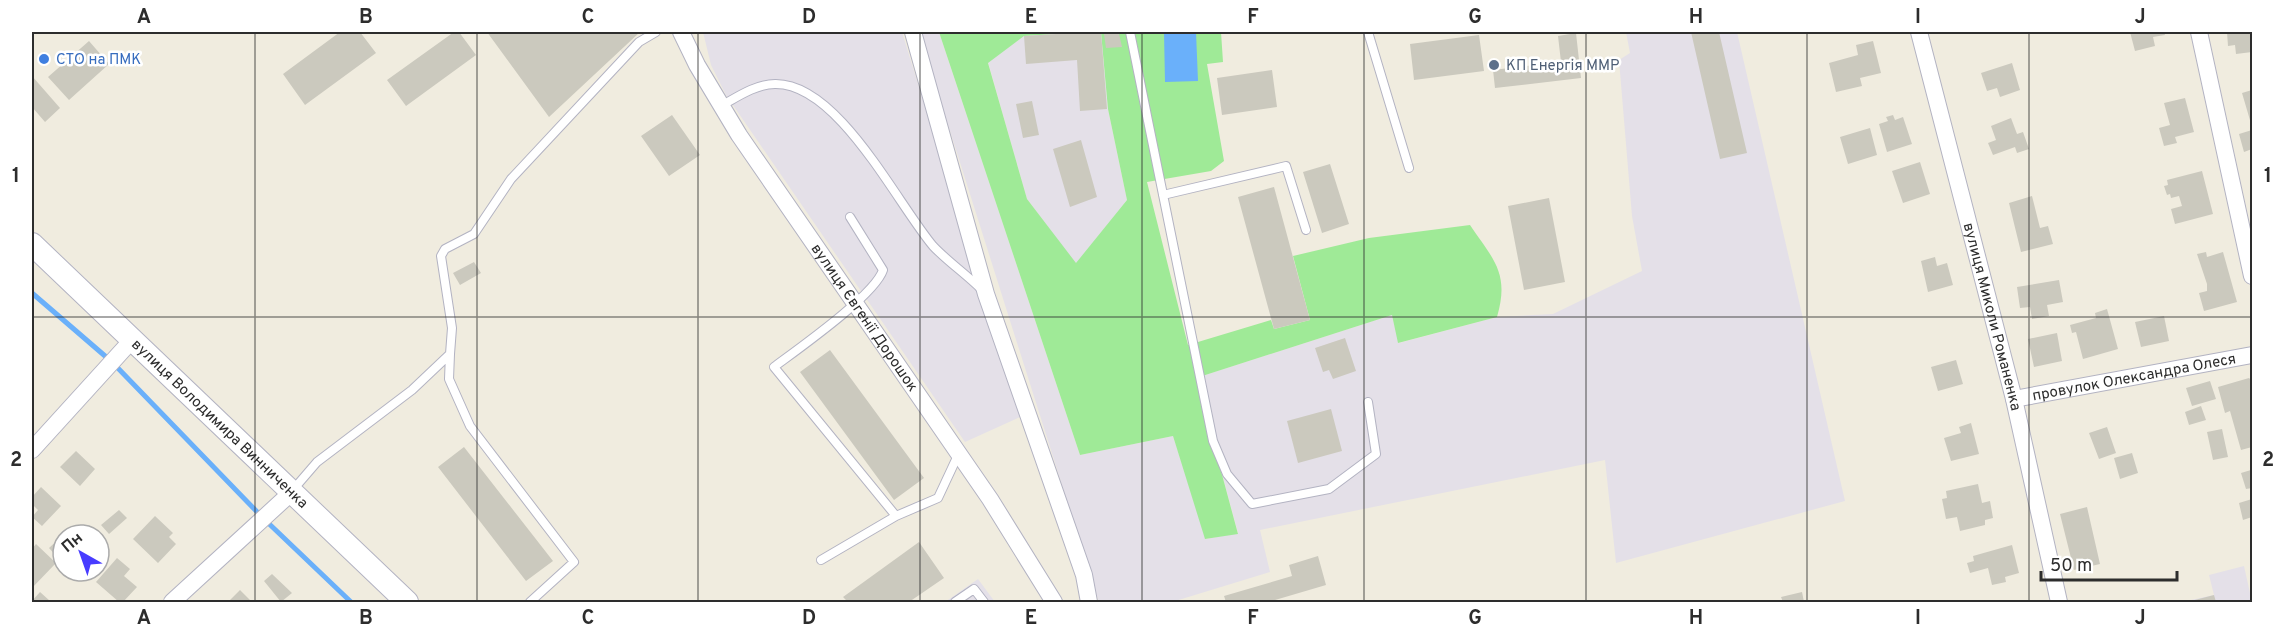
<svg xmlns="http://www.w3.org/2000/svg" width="2284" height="634" font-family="Overpass,sans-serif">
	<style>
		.industrial { fill: #e4e0e8 }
		.green { fill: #9fea97 }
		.water { fill: #6ab0fa }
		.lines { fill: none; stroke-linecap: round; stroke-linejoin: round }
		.stream { stroke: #6ab0fa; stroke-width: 5 }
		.building { fill: #cbc9be }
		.service-casing { stroke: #b3b3c2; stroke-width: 10 }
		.minor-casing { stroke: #b3b3c2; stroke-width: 18 }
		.secondary-casing { stroke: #b3b3c2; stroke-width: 24 }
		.service { stroke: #fff; stroke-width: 8 }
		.minor { stroke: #fff; stroke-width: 16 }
		.secondary { stroke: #fff; stroke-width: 22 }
		.grid { fill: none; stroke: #2d2d2d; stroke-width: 1.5; stroke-opacity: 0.55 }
		.shop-dot { fill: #3f7fe0; stroke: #fff; stroke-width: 2 }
		.service-dot { fill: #5c6f8a; stroke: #fff; stroke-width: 2 }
		.labels { text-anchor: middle; stroke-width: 5; stroke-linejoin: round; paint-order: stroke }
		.shop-label { font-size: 15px; fill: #366cbe; stroke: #fff; text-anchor: start }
		.service-label { font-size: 15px; fill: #4e5e75; stroke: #fff; text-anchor: start }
		.street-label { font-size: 15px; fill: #2d2d2d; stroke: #fff }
		.neatline { fill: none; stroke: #2d2d2d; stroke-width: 2 }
		.grid-label { font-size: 20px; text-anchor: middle; font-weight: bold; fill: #2d2d2d }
	</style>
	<rect width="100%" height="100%" fill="#f0ecdf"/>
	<path class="industrial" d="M703 32H902L1020 417 965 442 726 95 711 65Z
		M921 32H939L1080 455 1173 436 1206 539 1238 533 1196 378 1392 315 1399 343 1497 317 1553 314 1642 271 1632 216 1619 60 1630 53 1626 32H1737L1845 501 1616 563 1605 460 1260 530 1270 572 1172 602H1099L920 36Z
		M1101 32 1108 109 1127 200 1076 264 1027 199 988 62 1024 36Z
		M2244 566 2252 602H2182L2214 595 2209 575Z
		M978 579 995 602H945Z"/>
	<path class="green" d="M939 32H1087L1024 36 988 63 1027 199 1076 263 1127 200 1108 109 1101 32H1221L1223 62 1207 64 1224 161 1211 171 1147 182 1188 345 1271 320 1274 329 1310 320 1293 256 1369 238 1470 225C1493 259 1510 273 1497 317L1398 343 1392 315 1196 378 1238 534 1205 539 1173 436 1080 455Z"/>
	<path class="water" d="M1164 32H1196L1198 81 1165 82Z"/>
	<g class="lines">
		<path class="stream" d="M32 293 112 362 263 518 351 602"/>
	</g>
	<path class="building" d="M340 32H360L376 53 305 105 283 74Z
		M454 32H459L476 55 406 106 387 80Z
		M487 32H640L549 117Z
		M1087 32H1101L1107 109 1080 111 1077 60 1026 64 1024 36Z
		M1691 32H1719L1747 153 1720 159Z
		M2130 32H2164L2165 35 2153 37 2155 46 2135 51Z
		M2227 32H2252V52L2236 54 2235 45 2228 46Z
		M1576 33 1581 78 1495 88 1493 70 1561 62 1558 36Z
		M1104 34H1119L1122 47 1106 48Z
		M1479 35 1484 71 1414 80 1410 44Z
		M89 41 109 64 69 100 48 77Z
		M1873 41 1881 73 1860 78 1862 86 1836 92 1829 63 1858 55 1856 45Z
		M2012 63 2020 90 2000 97 1997 88 1987 91 1981 73Z
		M1272 70 1277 107 1222 115 1217 78Z
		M32 76 60 108 45 122 32 107Z
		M2252 90V127L2242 93Z
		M2185 98 2194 132 2175 137 2177 143 2164 146 2159 128 2170 125 2164 103Z
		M1032 101 1039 135 1023 138 1016 104Z
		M672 115 700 155 669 176 641 136Z
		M1893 115 1895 120 1903 117 1912 144 1887 152 1879 124 1888 121 1886 117Z
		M2011 118 2017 134 2023 132 2029 149 2017 153 2015 147 1993 155 1988 143 1996 140 1991 126Z
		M1870 128 1877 155 1848 164 1840 137Z
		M2252 130V149L2244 152 2239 134Z
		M1081 140 1097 197 1070 207 1053 149Z
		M1920 162 1930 194 1903 203 1892 171Z
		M1330 164 1349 224 1322 233 1303 172Z
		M2202 171 2213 214 2175 224 2171 209 2182 206 2179 196 2171 198 2170 194 2167 195 2164 186 2168 185 2167 180Z
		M1274 187 1310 320 1274 329 1238 197Z
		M2032 196 2040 228 2048 226 2053 244 2021 252 2009 203Z
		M1549 198 1565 282 1524 290 1508 206Z
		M2206 252 2207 257 2223 252 2237 302 2204 311 2199 293 2207 291V284L2197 254Z
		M1935 257 1937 266 1947 263 1953 285 1928 292 1921 261Z
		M474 262 481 273 460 285 453 273Z
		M2059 280 2063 302 2047 305 2049 316 2032 319 2030 307 2020 308 2017 287Z
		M2107 309 2118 349 2083 359 2076 332 2072 333 2070 325 2096 318 2095 313Z
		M2164 316 2169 341 2141 347 2135 322Z
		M2057 333 2062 361 2034 367 2028 339Z
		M1345 338 1356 371 1333 379 1329 370 1323 372 1315 348Z
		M830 350 924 478 894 500 800 372Z
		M1956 360 1963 384 1938 391 1931 367Z
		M2249 378 2252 381V447L2241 450 2230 411 2225 413 2218 387Z
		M2210 381 2216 399 2192 406 2186 388Z
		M2201 406 2206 420 2189 425 2185 412Z
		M1331 409 1342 451 1298 463 1287 421Z
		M1971 423 1979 454 1951 461 1944 438 1961 433 1959 427Z
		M2107 427 2116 453 2099 459 2089 433Z
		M2222 429 2228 457 2213 460 2207 432Z
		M464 447 553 561 526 581 438 467Z
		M76 451 95 469 80 486 60 467Z
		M2132 453 2138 473 2120 479 2114 458Z
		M2251 470 2252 488 2246 489 2241 473Z
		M1978 484 1982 503 1990 501 1993 518 1985 520V525L1960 531 1957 517 1946 519 1942 499 1947 498 1946 491Z
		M41 487 61 506 42 526 32 517 38 510 32 504V497Z
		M2252 499V517L2243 520 2239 503Z
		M2087 507 2100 564 2074 570 2060 514Z
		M119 510 127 518 109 534 101 525Z
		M155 516 173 533 169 537 176 544 158 563 133 539Z
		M63 535V554L58 558 49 548Z
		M919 542 944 578 909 602H848L843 597Z
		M36 544 56 563 32 588V549Z
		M2012 545 2019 573 2005 577 2006 582 1992 585 1988 568 1970 573 1967 563 1974 561 1973 556Z
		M1318 556 1326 585 1268 602H1226L1224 596 1292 576 1289 565Z
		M117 558 130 569 124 576 137 587 123 602H119L96 582Z
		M272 574 292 593 281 602 264 581Z
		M240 590 252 602H228Z
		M40 592 50 601 32 602V601Z
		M1802 592 1804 602H1783L1781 597Z
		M2214 595 2216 602H2187Z"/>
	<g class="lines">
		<defs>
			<path id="service" d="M1130 32 1213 441 1227 474 1252 504 1329 489 1376 454 1368 402
				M1368 32 1409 168
				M721 106C737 97 756 84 775 84 838 83 896 202 933 246 947 261 966 274 981 289
				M1163 195 1286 166 1306 230
				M850 217 883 270C875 295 798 349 774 367L896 516
				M450 354 449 379 470 426 574 562 530 602
				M292 491 317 462 412 390 450 354 452 328 441 256 445 249 474 234 511 179 639 42 656 32
				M821 560 896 516 938 498 959 453
				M955 602 974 589 984 602"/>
			<g id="minor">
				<path id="s1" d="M681 32 697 65 739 135 990 499 1054 602"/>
				<path d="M913 32 986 294 1084 575 1089 602"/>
				<path id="s2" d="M1919 32 2014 399 2059 602"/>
				<path d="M2199 32 2252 276"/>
				<path id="s3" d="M2014 399 2252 355"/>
				<path d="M32 450 132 340"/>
				<path d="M172 602 292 492"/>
			</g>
			<g id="secondary">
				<path id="s4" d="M32 244 407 602"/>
			</g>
		</defs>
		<use href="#service" class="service-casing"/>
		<use href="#minor" class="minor-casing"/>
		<use href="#secondary" class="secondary-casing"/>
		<use href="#service" class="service"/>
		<use href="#minor" class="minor"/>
		<use href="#secondary" class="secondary"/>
	</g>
	<path class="grid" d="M255 32V602M477 32V602M698 32V602M920 32V602M1142 32V602M1364 32V602M1586 32V602M1807 32V602M2029 32V602M32 317H2252"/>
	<circle class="shop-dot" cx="44" cy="59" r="6"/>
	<circle class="service-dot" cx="1494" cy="65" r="6"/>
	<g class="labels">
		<g class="shop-label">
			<text x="56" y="64">СТО на ПМК</text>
		</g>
		<g class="service-label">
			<text x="1506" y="70">КП Енергія ММР</text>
		</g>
		<g class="street-label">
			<text dy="5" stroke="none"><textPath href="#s2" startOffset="294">вулиця Миколи Романенка</textPath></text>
			<text dy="5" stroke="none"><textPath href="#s1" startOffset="340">вулиця Євгенії Дорошок</textPath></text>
			<text dy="5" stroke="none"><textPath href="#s3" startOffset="122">провулок Олександра Олеся</textPath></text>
			<text dy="5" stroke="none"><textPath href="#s4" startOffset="260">вулиця Володимира Винниченка</textPath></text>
		</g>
	</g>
	<rect width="2284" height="634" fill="none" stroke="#ffffff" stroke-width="66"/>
	<g transform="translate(81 553) rotate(320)"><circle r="28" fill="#ffffff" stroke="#ababab" stroke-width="1.5"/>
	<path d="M0-4.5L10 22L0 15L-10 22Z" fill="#483cff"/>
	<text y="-9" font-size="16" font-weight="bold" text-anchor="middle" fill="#2d2d2d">Пн</text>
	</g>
	<path d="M2041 571v9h136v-9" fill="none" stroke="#2d2d2d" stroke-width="3"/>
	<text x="2050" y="571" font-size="18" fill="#2d2d2d" stroke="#ffffff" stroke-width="4.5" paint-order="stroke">50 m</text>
	<rect x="33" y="33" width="2218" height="568" class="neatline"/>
	<g class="grid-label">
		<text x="144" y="23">A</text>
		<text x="366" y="23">B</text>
		<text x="588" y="23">C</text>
		<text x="809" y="23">D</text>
		<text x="1031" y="23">E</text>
		<text x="1253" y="23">F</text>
		<text x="1475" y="23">G</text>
		<text x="1696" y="23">H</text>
		<text x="1918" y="23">I</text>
		<text x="2140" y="23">J</text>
		<text x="16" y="182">1</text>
		<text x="2268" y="182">1</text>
		<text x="16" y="466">2</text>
		<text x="2268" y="466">2</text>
		<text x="144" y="624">A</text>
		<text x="366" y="624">B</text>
		<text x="588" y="624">C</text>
		<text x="809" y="624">D</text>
		<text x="1031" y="624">E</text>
		<text x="1253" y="624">F</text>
		<text x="1475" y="624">G</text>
		<text x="1696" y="624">H</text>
		<text x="1918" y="624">I</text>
		<text x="2140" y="624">J</text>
	</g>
</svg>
